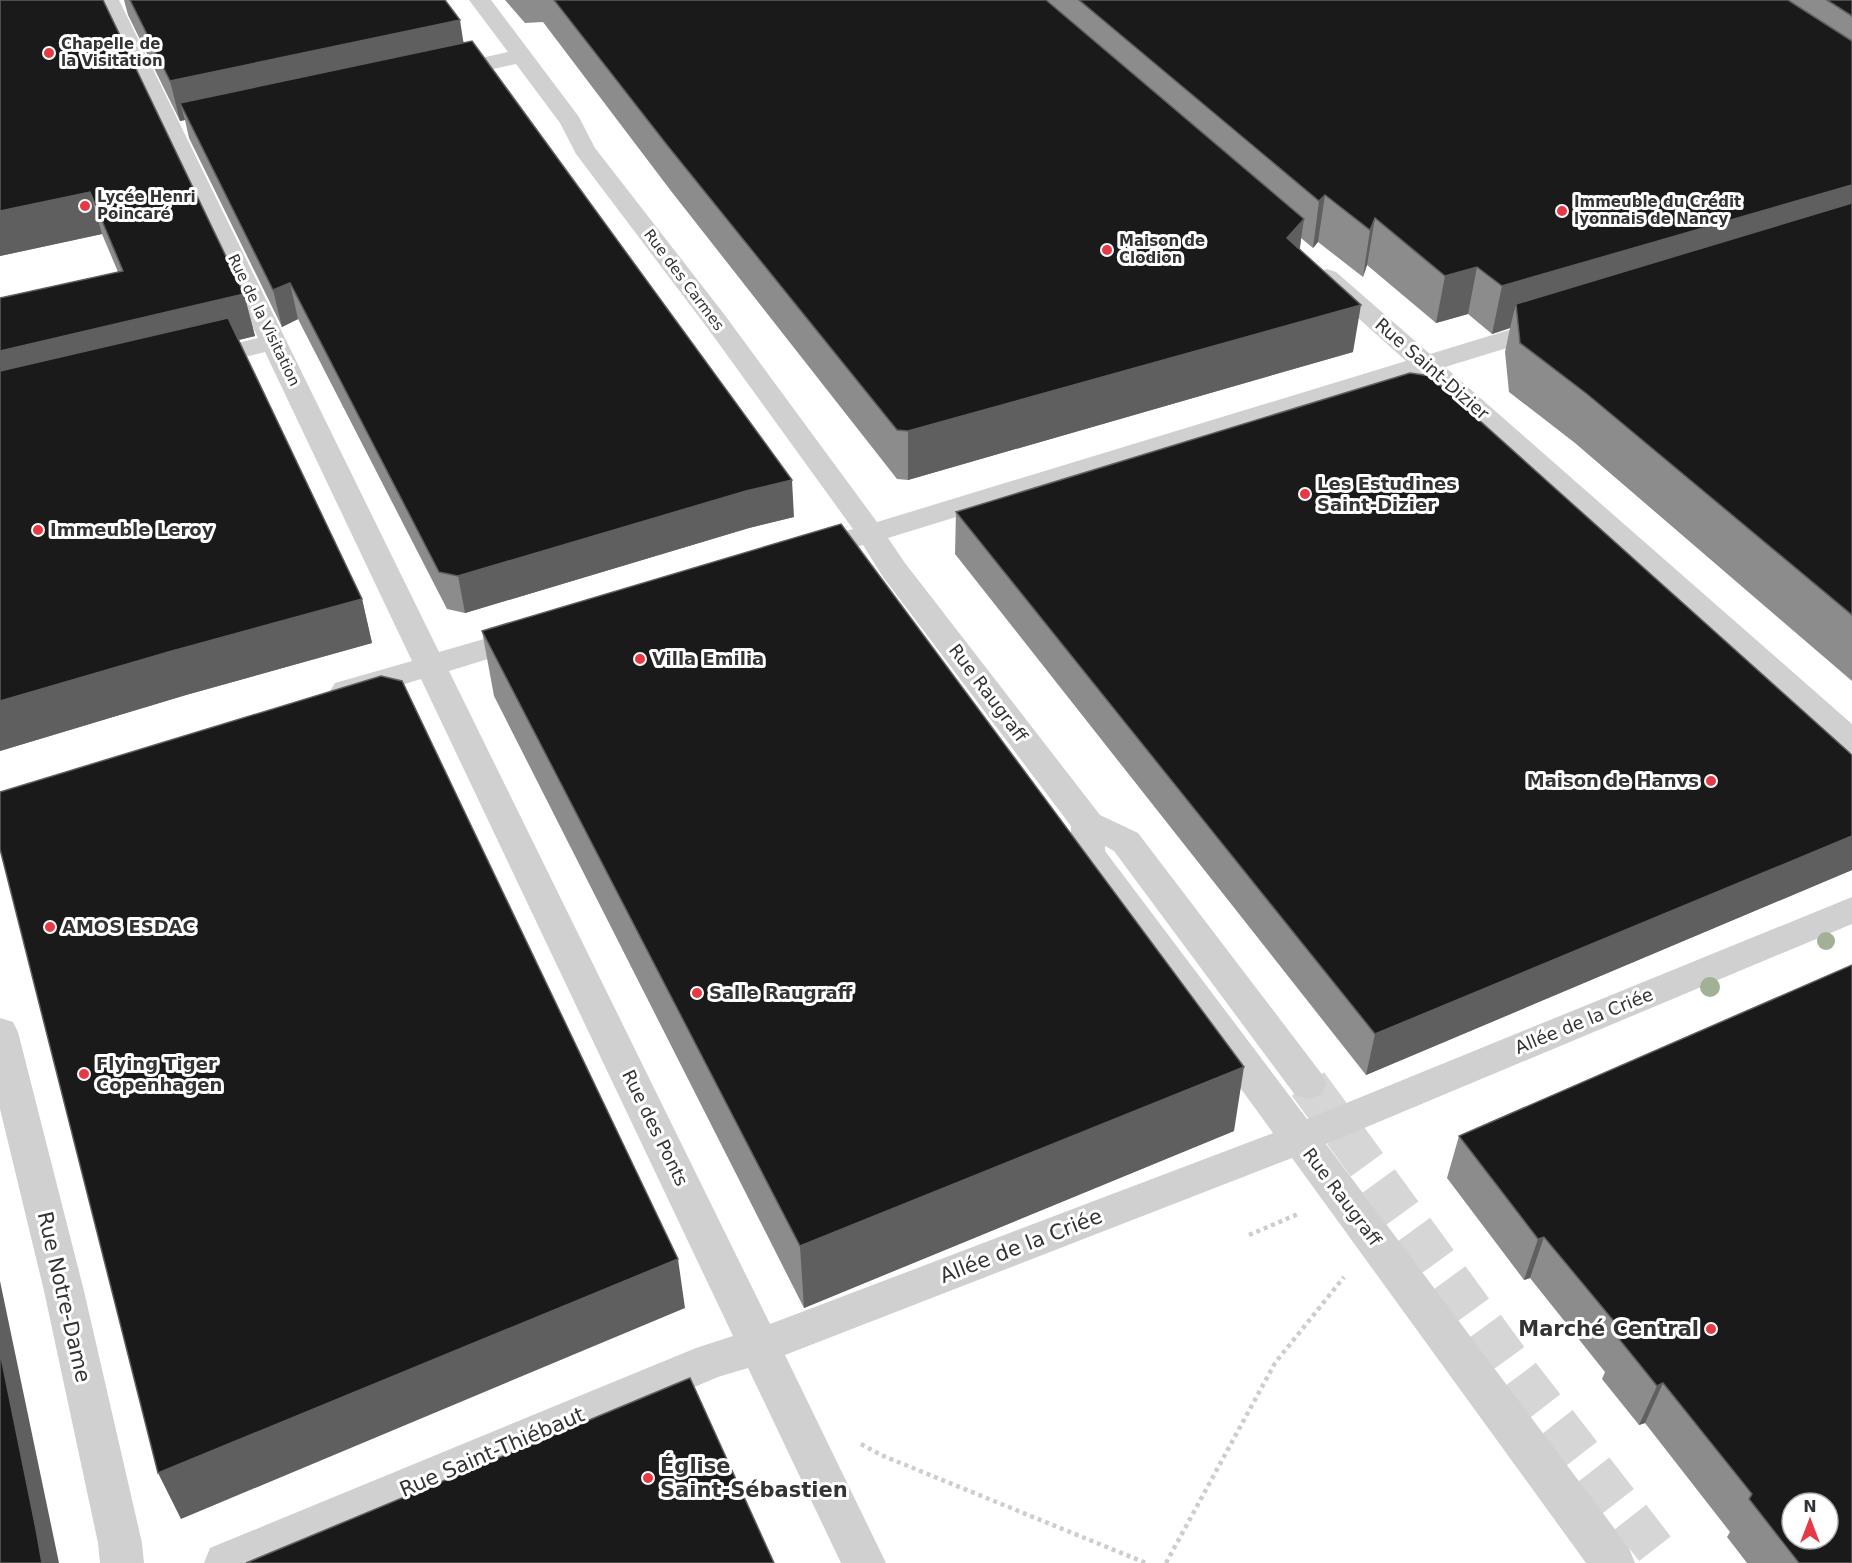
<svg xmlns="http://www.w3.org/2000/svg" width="1852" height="1563" font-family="'DejaVu Sans',sans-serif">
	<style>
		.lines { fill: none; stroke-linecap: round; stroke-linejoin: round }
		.minor-tunnel { stroke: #d6d6d6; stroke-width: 40; stroke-dasharray: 40 20; stroke-linecap: butt }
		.path { stroke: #cdcdcd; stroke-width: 4.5; stroke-dasharray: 4 4; stroke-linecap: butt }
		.minor { fill: #d0d0d0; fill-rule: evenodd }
		.tree { fill: #a2b095 }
		.wall { fill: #8c8c8c }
		.shaded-wall { fill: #5f5f5f }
		.building { fill: #1a1a1a; stroke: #5f5f5f; stroke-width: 1.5; fill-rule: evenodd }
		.poi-dot { fill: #e63946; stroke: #fff; stroke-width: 2 }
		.labels { text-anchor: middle; stroke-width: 6; stroke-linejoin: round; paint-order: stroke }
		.far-poi-label { font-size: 15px; font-weight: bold; fill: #333; stroke: #fff; text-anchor: start }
		.far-street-label { font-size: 15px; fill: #333; stroke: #fff }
		.street-label { font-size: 18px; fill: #333; stroke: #fff }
		.poi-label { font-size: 18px; font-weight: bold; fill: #333; stroke: #fff; text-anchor: start }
		.near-street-label { font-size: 21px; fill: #333; stroke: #fff }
		.near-poi-label { font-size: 21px; font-weight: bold; fill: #333; stroke: #fff; text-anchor: end }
	</style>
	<rect width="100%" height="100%" fill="#fff"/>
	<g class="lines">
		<path class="minor-tunnel" d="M1308 1084 1520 1375 1666 1563"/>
		<path class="path" d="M1249 1235 1298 1214
			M861 1444 881 1455 1146 1563
			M1166 1563 1275 1363 1344 1277"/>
		<path class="minor" d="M97 0H119L439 652 529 626 540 629 544 636 540 643 449 671 770 1324 1273 1133 1076 862 1071 853V826L883 577 863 545 809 561 799 559 794 552 799 545 853 529 706 326 576 154 560 123 516 64 444 80 436 78 433 73 436 68 508 52 469 0H491L579 117 595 148 724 314 877 522 1406 361 1318 282 1314 277 1318 272 1327 269 1336 272 1430 354 1542 320 1551 318 1560 320 1564 326 1560 332 1445 367 1852 724V753L1841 750 1421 374 888 538 905 563 1100 815 1138 833 1321 1073 1327 1084 1321 1095 1308 1099 1295 1095 1114 851 1105 846V851L1307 1119 1852 897V924L1326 1144 1629 1548 1635 1563H1586L1292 1158 785 1355 886 1563H841L748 1368 718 1377 278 1563H204L210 1548 696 1348 733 1336 421 679 346 702 335 699 330 691 335 683 412 661 265 352 200 368 191 366 187 360 191 354 258 338Z
			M0 1018 13 1022 18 1032 84 1291 142 1543 144 1563H100L98 1543 44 1291 0 1109Z"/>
	</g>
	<g class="tree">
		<circle cx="1826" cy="941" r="9"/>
		<circle cx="1710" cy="987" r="10"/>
	</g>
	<path class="wall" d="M0 0 244 294 255 336 239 340 362 599 372 643 186 695 0 751V298L118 272 102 234 0 256Z
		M124 0H445L464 43 794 517 749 528 465 613 447 609 298 319 282 327 189 138 185 120 180 121 128 15Z
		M505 0H1852V681L1575 443 1509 392 1505 352 1510 328 1492 334 1468 314 1436 323 1367 265 1363 277 1318 242 1313 248 1301 238 1300 249 1353 352 908 480 897 479 671 191 543 22 525 23Z
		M956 512 1852 755V870L1366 1075 955 554Z
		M482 631 1234 1131 804 1308 494 696Z
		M1459 1136 1852 1563H1747L1727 1537 1730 1532 1645 1423 1639 1425 1602 1379 1605 1372 1530 1278 1524 1280 1447 1178Z"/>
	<path class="shaded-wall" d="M460 20 466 59 180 103 185 120 180 121 170 81Z
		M1852 185V227L1516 304 1510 328 1492 334 1502 286Z
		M90 192 102 234 0 256V211Z
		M1325 195 1318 242 1313 248 1319 201Z
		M1375 218 1367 265 1363 277 1370 230Z
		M1304 219 1297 266 1287 238Z
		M1477 267 1468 314 1436 323 1445 276Z
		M290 283 298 319 282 327 273 290Z
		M244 294 255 336 0 398V351Z
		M1361 305 1353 352 908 480V431Z
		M792 480 794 517 749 528 465 613 458 576 746 491Z
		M362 599 372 643 186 695 0 751V701L172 651Z
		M1852 836V870L1366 1075 1375 1034Z
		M1244 1067 1234 1131 804 1308 800 1246Z
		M1544 1237 1530 1278 1524 1280 1538 1239Z
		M678 1259 685 1308 181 1519 158 1473Z
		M0 1281 59 1563H42L0 1352Z
		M1663 1383 1645 1423 1639 1425 1657 1386Z"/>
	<path class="building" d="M0 0H103L244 294 0 351V298L123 271 90 192 0 211Z
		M130 0H445L460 20 170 81Z
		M554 0H1046L1304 219 1287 238 1361 305 908 431 897 430 667 145Z
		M1079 0H1788L1852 41V185L1502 286 1477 267 1445 276 1375 218 1370 230 1325 195 1319 201Z
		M1827 0H1852V16Z
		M472 41 792 480 746 491 458 576 439 572 290 283 273 290 180 103Z
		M1852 203V615L1587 394 1520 343 1516 304Z
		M228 318 362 599 172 651 0 701V371Z
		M1410 373 1430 376 1852 755V836L1375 1034 956 512Z
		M841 524 1244 1067 800 1246 482 631Z
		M381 676 402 681 678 1259 158 1473 0 849V792Z
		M1852 965V1563H1799L1749 1499 1752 1494 1663 1383 1657 1386 1619 1339 1627 1337 1544 1237 1538 1239 1459 1136ZM1792 1503H1828V1539H1792Z
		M0 1352 36 1529 42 1563H0Z
		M690 1378 774 1563H246Z"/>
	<g class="poi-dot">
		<circle cx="49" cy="53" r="6"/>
		<circle cx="85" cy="206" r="6"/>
		<circle cx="1562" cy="211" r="6"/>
		<circle cx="1107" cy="250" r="6"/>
		<circle cx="1305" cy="494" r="6"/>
		<circle cx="38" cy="530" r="6"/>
		<circle cx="640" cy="659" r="6"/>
		<circle cx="1711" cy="781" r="6"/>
		<circle cx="50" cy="927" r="6"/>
		<circle cx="697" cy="993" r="6"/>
		<circle cx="84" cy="1074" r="6"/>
		<circle cx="1711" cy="1329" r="6"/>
		<circle cx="648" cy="1478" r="6"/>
	</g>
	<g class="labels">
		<g class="far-poi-label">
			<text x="61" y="49">Chapelle de<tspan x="61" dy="17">la Visitation</tspan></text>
			<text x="97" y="202">Lycée Henri<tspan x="97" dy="17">Poincaré</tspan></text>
			<text x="1574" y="207">Immeuble du Crédit<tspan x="1574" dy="17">lyonnais de Nancy</tspan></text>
			<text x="1119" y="246">Maison de<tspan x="1119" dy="17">Clodion</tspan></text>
		</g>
		<g class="far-street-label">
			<text transform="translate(684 280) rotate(53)" y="5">Rue des Carmes</text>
			<text transform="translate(264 320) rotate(64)" y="5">Rue de la Visitation</text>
		</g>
		<g class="street-label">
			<text transform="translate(1432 369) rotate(41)" y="6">Rue Saint-Dizier</text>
			<text transform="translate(988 693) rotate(53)" y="6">Rue Raugraff</text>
			<text transform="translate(1584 1021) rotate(-22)" y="6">Allée de la Criée</text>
			<text transform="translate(655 1128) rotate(64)" y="6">Rue des Ponts</text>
			<text transform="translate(1342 1197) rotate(53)" y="6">Rue Raugraff</text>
		</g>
		<g class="poi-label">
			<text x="1317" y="490">Les Estudines<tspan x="1317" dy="21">Saint-Dizier</tspan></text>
			<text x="50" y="536">Immeuble Leroy</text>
			<text x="652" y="665">Villa Emilia</text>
			<text x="1699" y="787" text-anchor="end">Maison de Hanvs</text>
			<text x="62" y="933">AMOS ESDAC</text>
			<text x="709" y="999">Salle Raugraff</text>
			<text x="96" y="1070">Flying Tiger<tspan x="96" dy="21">Copenhagen</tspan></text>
		</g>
		<g class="near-street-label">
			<text transform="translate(1021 1246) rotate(-21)" y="7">Allée de la Criée</text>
			<text transform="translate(64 1297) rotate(77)" y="7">Rue Notre-Dame</text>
			<text transform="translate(492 1452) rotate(-23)" y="7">Rue Saint-Thiébaut</text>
		</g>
		<g class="near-poi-label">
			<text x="1699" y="1336">Marché Central</text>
			<text x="660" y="1473" text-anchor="start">Église<tspan x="660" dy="24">Saint-Sébastien</tspan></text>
		</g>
	</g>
	<g transform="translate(1810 1521)"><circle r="28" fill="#ffffff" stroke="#adadad" stroke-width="1.5"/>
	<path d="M0-4.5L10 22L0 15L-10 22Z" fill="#e63946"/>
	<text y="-9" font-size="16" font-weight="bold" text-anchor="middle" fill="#333333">N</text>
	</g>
</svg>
